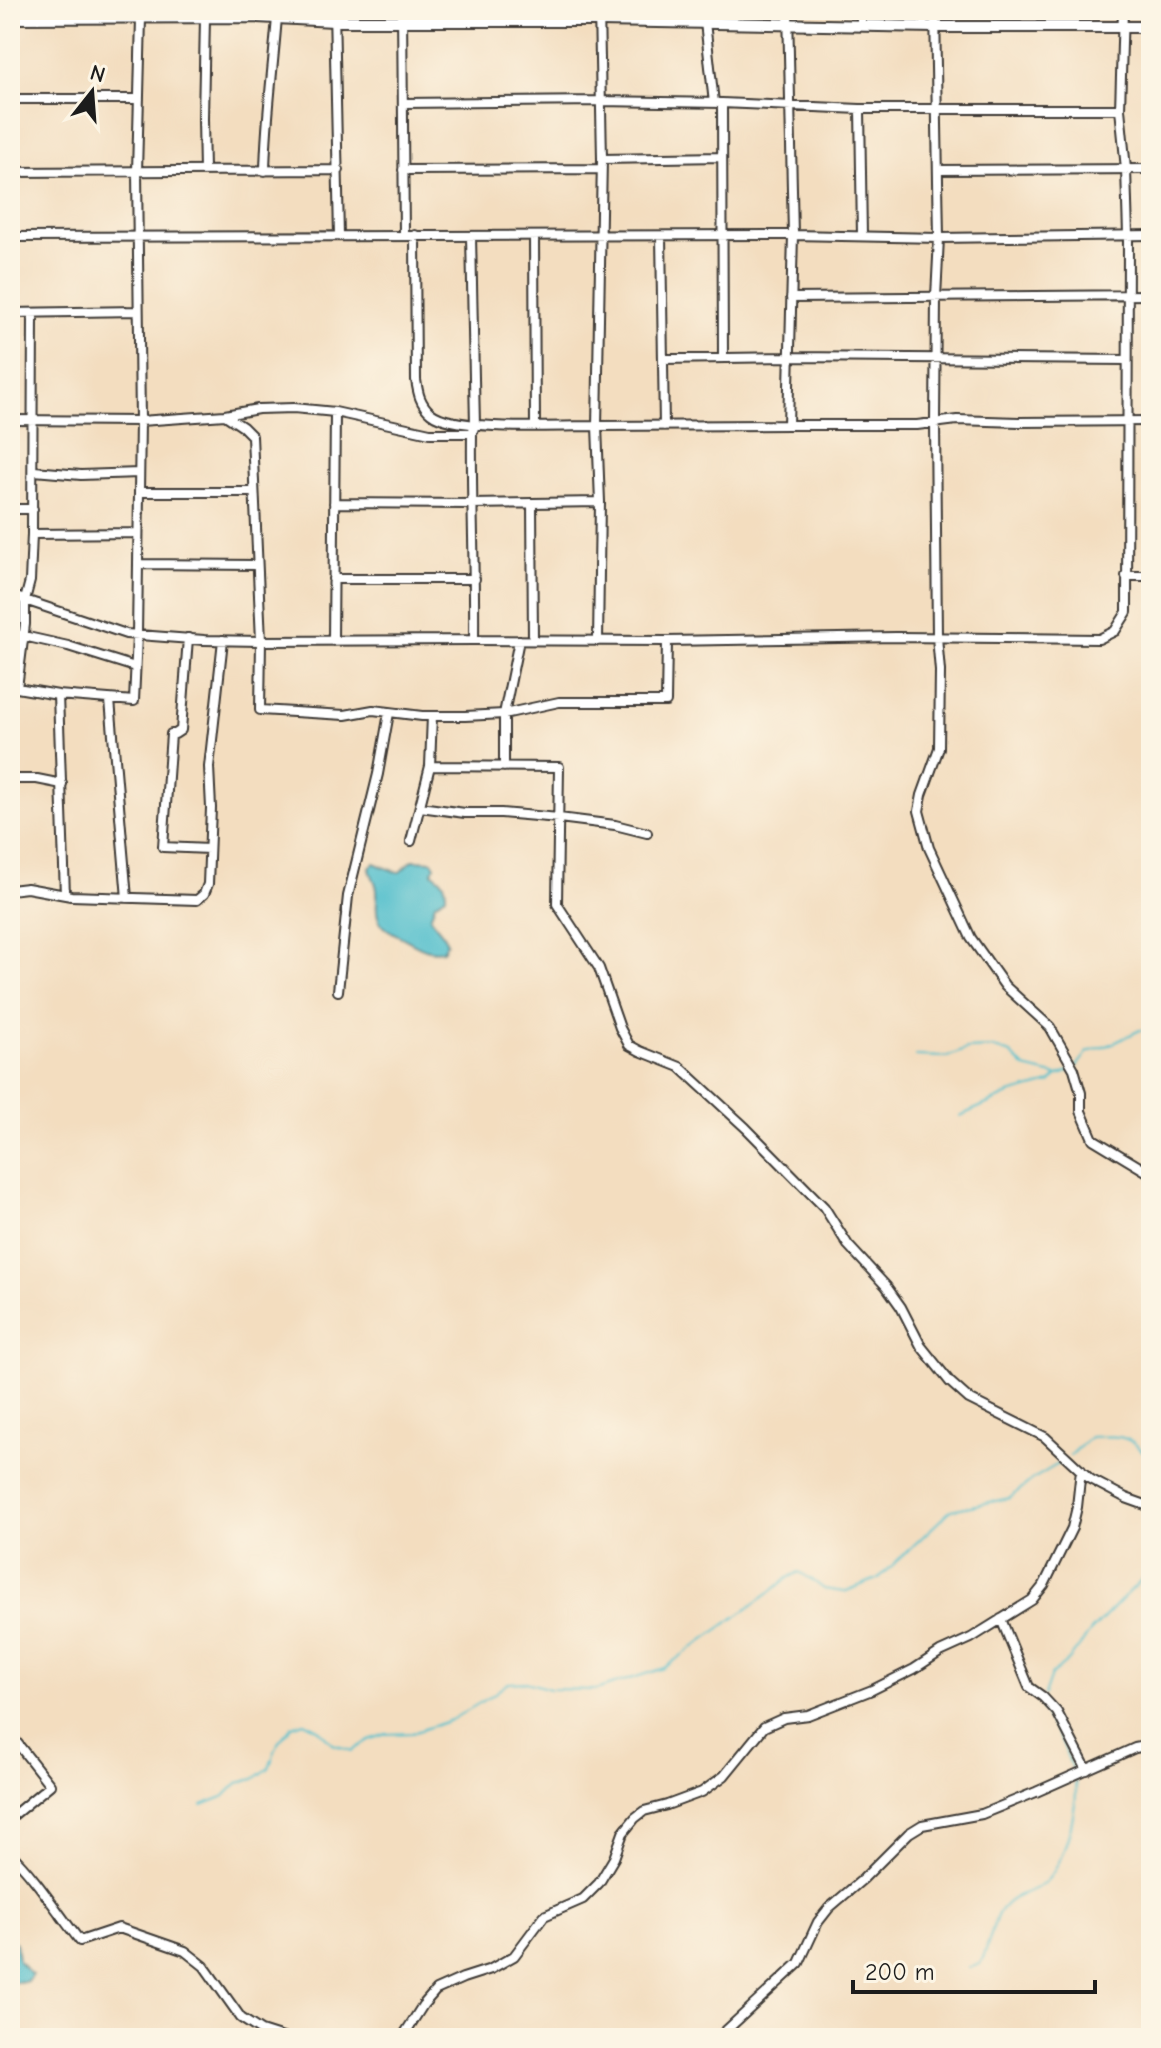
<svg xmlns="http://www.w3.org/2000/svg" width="1161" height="2048" font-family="'Comic Neue',sans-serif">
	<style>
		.water { fill: #54c0cd; stroke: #386e74; stroke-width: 2 }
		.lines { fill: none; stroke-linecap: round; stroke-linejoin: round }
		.stream { stroke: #54c0cd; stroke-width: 2 }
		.minor-casing { stroke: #3c3934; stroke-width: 12 }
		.tertiary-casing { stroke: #3c3934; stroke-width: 14 }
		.minor { stroke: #fff; stroke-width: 8 }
		.tertiary { stroke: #fff; stroke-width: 10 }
	</style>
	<rect width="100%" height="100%" fill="#fcf5e5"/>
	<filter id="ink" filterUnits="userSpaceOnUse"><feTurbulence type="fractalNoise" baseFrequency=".0125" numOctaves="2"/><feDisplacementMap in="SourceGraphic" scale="16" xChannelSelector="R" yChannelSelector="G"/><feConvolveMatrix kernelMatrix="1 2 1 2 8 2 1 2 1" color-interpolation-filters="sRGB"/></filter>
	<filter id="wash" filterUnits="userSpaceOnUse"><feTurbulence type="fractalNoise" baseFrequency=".006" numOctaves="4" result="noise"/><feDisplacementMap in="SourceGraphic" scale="32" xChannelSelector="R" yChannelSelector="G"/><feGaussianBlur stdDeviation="1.8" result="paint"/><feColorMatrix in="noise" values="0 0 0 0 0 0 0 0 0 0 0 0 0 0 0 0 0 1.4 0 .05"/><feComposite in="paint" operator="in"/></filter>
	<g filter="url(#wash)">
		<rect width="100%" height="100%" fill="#f3ddbf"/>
		<path class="water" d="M413 860 432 861 435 866 432 872C443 881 446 881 446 896L435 903 430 918 443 934 447 943 443 950C429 953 420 947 407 940 396 933 383 931 378 917 375 908 378 899 377 891 377 881 370 876 370 867L374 863 396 872H400Z
			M10 1939 16 1943 18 1960 32 1975 27 1981 14 1982 10 1986Z"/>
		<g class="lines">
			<path class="stream" d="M916 1056 947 1057 967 1049 991 1048 1011 1054 1025 1068 1058 1076 1072 1070
				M1077 1066 1088 1052 1112 1044 1140 1030H1151
				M960 1116 1009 1094 1050 1083 1058 1076
				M1070 1456 1090 1437C1122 1436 1131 1434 1151 1461
				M1044 1695 1051 1675 1069 1660 1091 1631 1142 1579 1151 1573
				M1043 1702 1042 1710 1064 1747 1073 1772
				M202 1805 225 1796 238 1783 254 1779 269 1768 278 1743 292 1726 304 1722 318 1729 333 1744 352 1751 369 1740 386 1734 412 1733 451 1720 488 1698 508 1683 526 1682 550 1689 596 1690 664 1668 768 1594 786 1579 799 1572 811 1579 824 1589 844 1592 879 1578 951 1510 1010 1498 1033 1479 1065 1460
				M969 1968 980 1964C989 1948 992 1924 999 1912 1011 1895 1024 1895 1040 1886 1061 1874 1072 1826 1075 1803 1077 1795 1075 1786 1075 1778"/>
		</g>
	</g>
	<g filter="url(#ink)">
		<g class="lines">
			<defs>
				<path id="minor" d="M334 10 339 236
					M402 10 404 235
					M599 10 602 159 597 426 788 425 793 235 788 10
					M861 10V26
					M935 10 939 238 936 297 935 422 937 637 940 671 939 748 922 795 919 811 929 848 971 938 1005 986 1050 1027 1074 1069 1081 1093V1111L1093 1139 1151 1174
					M705 22 714 103
					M10 99H139
					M404 103 601 101 722 103 860 109 862 236
					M722 103 723 358
					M860 109H1120L1123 10
					M602 159 722 157
					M403 170 601 169
					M938 170 1151 169
					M204 171 203 119 205 17
					M265 171C266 119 273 69 277 17
					M10 172 339 170
					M415 235 416 380C418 393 420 404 431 413 454 432 563 426 597 426L600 502 598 641
					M471 236 475 425 472 433C471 502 475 571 474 640
					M534 236 535 426
					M661 236 664 426
					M10 237 793 235 939 238 1151 235
					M791 298 1151 295
					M10 313 138 311
					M33 313 32 534 30 581 25 600V624L17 688 58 695 134 701 137 635 140 421 137 172 141 18
					M663 359 790 357 1127 360
					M225 415 258 409 294 408 335 412 430 433H472
					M10 420 140 421 225 415 243 427 252 436 261 641 474 640 667 641 896 637 1099 639 1115 631 1127 612 1128 235 1126 169 1120 109
					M788 425H917L957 420 1019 422 1151 421
					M34 471 81 475 139 473
					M139 492H254
					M334 503 471 504 600 502
					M532 503 533 640
					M10 509H33
					M32 534 138 533
					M138 564 256 565
					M1126 576H1151
					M333 579H475
					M10 595 126 634 204 640 261 641 260 710 345 715 373 710 422 716H465L504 714 559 702H666L667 641
					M10 633 68 646 135 667
					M188 638 181 730 175 734H171L163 847 209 849
					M333 641 335 412
					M58 695 65 895
					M110 700 127 898
					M430 766 559 767 557 904 599 968 620 1028 629 1045 640 1051 680 1067 746 1128 824 1207 848 1245 886 1286 901 1307 921 1346 950 1382 969 1399 1045 1437 1090 1479 1126 1498 1151 1507
					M504 767V714L519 640
					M10 779H37L62 784
					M420 807 465 813H501L559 818 615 825 647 833
					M411 841 430 766 432 716
					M10 890 27 888 71 896 197 900 204 894 208 884 211 808 209 767 223 640
					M338 991 348 896 378 774 389 713
					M1001 1619 1029 1687 1043 1697 1057 1712 1087 1770
					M10 1734 50 1785 10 1818
					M10 1853C37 1879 57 1912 80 1941L119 1928 185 1951 204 1966 241 2018 261 2031 283 2038
					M402 2038 423 2005 436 1990 463 1978 491 1969 514 1956 544 1916 583 1899 599 1883 614 1858 623 1833 635 1818 644 1811 667 1805 702 1792 724 1776 764 1727 784 1718 808 1715 872 1690 914 1669 940 1652 971 1638 1032 1600 1044 1585 1072 1528 1077 1507 1081 1470
					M718 2038 799 1963 818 1922 829 1908 863 1879 909 1833 922 1825 982 1814 1036 1792 1135 1748 1151 1745"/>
				<path id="tertiary" d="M10 18 257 17 334 21H599L935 27H1151"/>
			</defs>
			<use href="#minor" class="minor-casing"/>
			<use href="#tertiary" class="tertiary-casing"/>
			<use href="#minor" class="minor"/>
			<use href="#tertiary" class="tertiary"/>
		</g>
	</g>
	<rect width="1161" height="2048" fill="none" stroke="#fcf5e5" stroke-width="40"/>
	<g transform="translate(92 92) rotate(17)" stroke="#fcf5e5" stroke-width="6" paint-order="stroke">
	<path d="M0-6L14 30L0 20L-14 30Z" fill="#1c1c1c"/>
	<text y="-12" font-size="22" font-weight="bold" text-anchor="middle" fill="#1c1c1c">N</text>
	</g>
	<path d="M853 1980v12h242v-12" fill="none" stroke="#1c1c1c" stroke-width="4"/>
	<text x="865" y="1980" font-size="24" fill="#1c1c1c" stroke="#fcf5e5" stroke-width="6" paint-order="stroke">200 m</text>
</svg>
